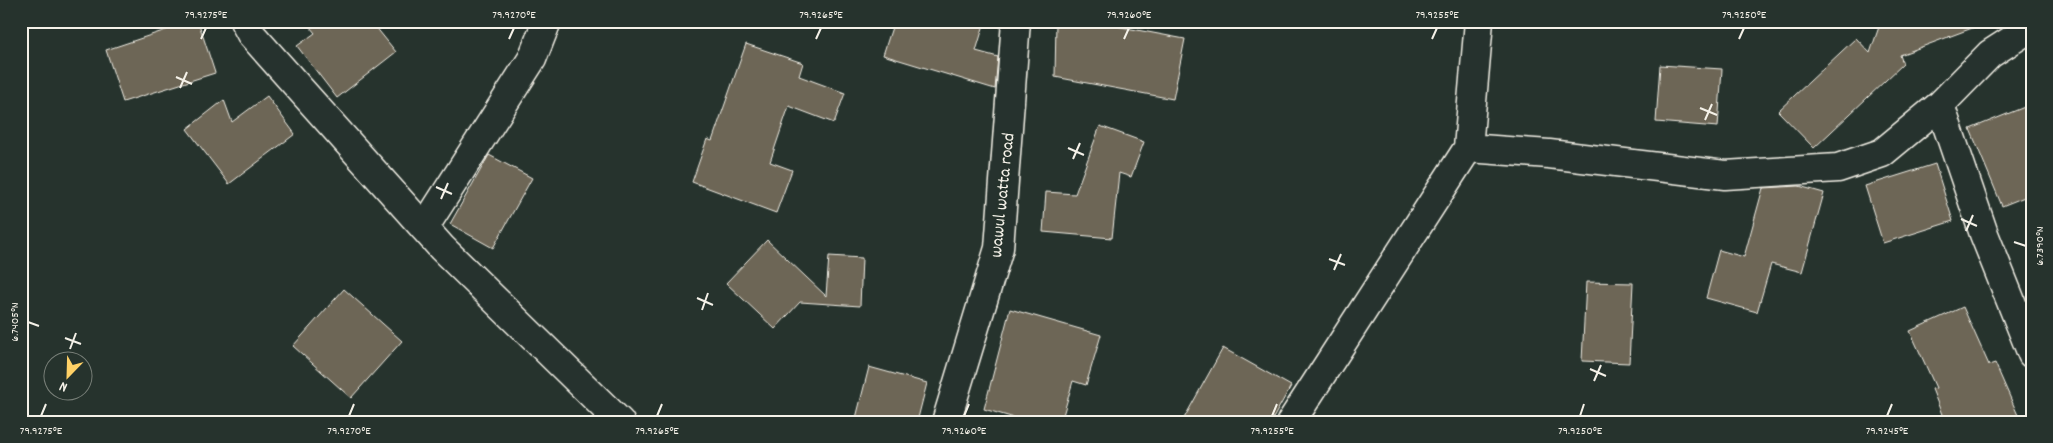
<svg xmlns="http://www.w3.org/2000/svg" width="2053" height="443" font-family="Dekko,sans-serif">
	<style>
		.building { fill: #6d6656; stroke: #f4f1e8 }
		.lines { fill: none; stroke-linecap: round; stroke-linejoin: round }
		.minor-casing { stroke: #f4f1e8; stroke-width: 31 }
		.minor { stroke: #26332d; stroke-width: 28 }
		.ticks { fill: none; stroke: #f4f1e8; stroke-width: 2 }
		.labels { text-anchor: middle; stroke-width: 4.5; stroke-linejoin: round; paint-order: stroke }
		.street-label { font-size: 18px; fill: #f4f1e8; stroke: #26332d }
		.neatline { fill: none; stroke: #f4f1e8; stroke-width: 2 }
		.ticks-label { font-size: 12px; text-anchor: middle; fill: #f4f1e8 }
	</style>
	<rect width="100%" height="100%" fill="#26332d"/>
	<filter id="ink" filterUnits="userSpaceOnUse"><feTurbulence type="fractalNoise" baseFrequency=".02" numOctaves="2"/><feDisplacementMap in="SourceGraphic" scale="10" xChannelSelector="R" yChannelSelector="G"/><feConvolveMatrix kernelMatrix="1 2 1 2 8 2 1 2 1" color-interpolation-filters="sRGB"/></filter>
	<g filter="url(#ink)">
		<path class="building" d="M193 21H198L215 73 123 102 106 50Z
			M305 21H371L396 52 337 98 297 46 315 33Z
			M894 21H985L976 51 998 57 995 89 883 55Z
			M1056 21H1105V24L1185 39 1173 99 1055 77Z
			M1881 21H1982L1983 24 1900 55 1903 64 1814 148 1778 111 1856 38 1870 53Z
			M746 44 803 63 799 76 845 93 834 123 789 106 770 162 792 170 776 213 692 182 707 139 712 141Z
			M1660 65 1722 69 1718 127 1656 122Z
			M267 96 295 134 229 184 187 129 224 100 232 122Z
			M2032 104V194L2002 206 1970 129Z
			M1100 126 1144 142 1131 177 1119 173 1112 238 1043 232 1046 192 1075 194Z
			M489 155 532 178 493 248 450 224Z
			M1935 164 1953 221 1883 243 1865 186Z
			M1799 186 1824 193 1802 272 1771 264 1757 312 1706 298 1719 250 1744 257 1763 188Z
			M767 240 826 296 829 256 862 258 860 306 800 302 775 329 726 283Z
			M1586 282 1633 283 1629 363 1582 361Z
			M344 289 402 341 351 398 293 346Z
			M1963 307 1989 365 1995 363 2021 422H1945L1932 389 1936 388 1910 331Z
			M1010 309 1101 335 1086 385 1073 381 1061 422H1028L984 409Z
			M1223 348 1291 386 1271 422H1182Z
			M869 367 927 383 917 422H855Z"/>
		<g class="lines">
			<defs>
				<path id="minor" d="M244 21 251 34 442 248 620 422
					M1940 105 1984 234 2032 354
					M1468 148 1479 21
					M424 228 532 59 547 21
					M946 422 999 248 1016 21
					M1291 422 1468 148 1549 154 1725 175 1838 168 1882 153 1940 105 1990 54 2032 27"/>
			</defs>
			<use href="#minor" class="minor-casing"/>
			<use href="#minor" class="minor"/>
		</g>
	</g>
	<path class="ticks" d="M201 39 206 28M509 39 514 28M816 39 821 28M1124 39 1129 28M1432 39 1437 28M1739 39 1744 28M176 77 192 84M180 88 187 72M1700 108 1717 115M1705 120 1712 104M1068 148 1084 155M1073 159 1080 143M436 187 452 194M441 199 448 183M1961 219 1977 226M1966 231 1973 215M2014 242 2026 246M1329 259 1345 265M1334 270 1341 254M697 298 713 305M702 310 708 293M28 322 39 326M65 338 81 344M70 349 76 333M1590 369 1606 376M1594 381 1601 365M41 416 46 404M349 416 354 404M657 416 662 404M964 416 969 404M1272 416 1277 404M1580 416 1584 404M1887 416 1892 404"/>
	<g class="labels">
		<g class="street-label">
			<text transform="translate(1001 195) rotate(-84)" y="6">wawul watta road</text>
		</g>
	</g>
	<rect width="2053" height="443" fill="none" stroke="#26332d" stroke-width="55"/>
	<g transform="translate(68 376) rotate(203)"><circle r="24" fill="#26332d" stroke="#787f78"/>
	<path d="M0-4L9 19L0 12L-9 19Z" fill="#ffd166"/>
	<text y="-8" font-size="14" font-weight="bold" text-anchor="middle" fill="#f4f1e8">N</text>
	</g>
	<rect x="28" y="28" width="1998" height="388" class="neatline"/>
	<g class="ticks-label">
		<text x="206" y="18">79.9275°E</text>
		<text x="514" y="18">79.9270°E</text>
		<text x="821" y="18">79.9265°E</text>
		<text x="1129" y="18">79.9260°E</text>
		<text x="1437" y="18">79.9255°E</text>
		<text x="1744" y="18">79.9250°E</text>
		<text transform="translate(2039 246) rotate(-90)" y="4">6.7390°N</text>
		<text transform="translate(14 322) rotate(-90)" y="4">6.7405°N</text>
		<text x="41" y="434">79.9275°E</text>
		<text x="349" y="434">79.9270°E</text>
		<text x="657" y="434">79.9265°E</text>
		<text x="964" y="434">79.9260°E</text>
		<text x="1272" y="434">79.9255°E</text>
		<text x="1580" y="434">79.9250°E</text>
		<text x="1887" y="434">79.9245°E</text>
	</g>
</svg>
